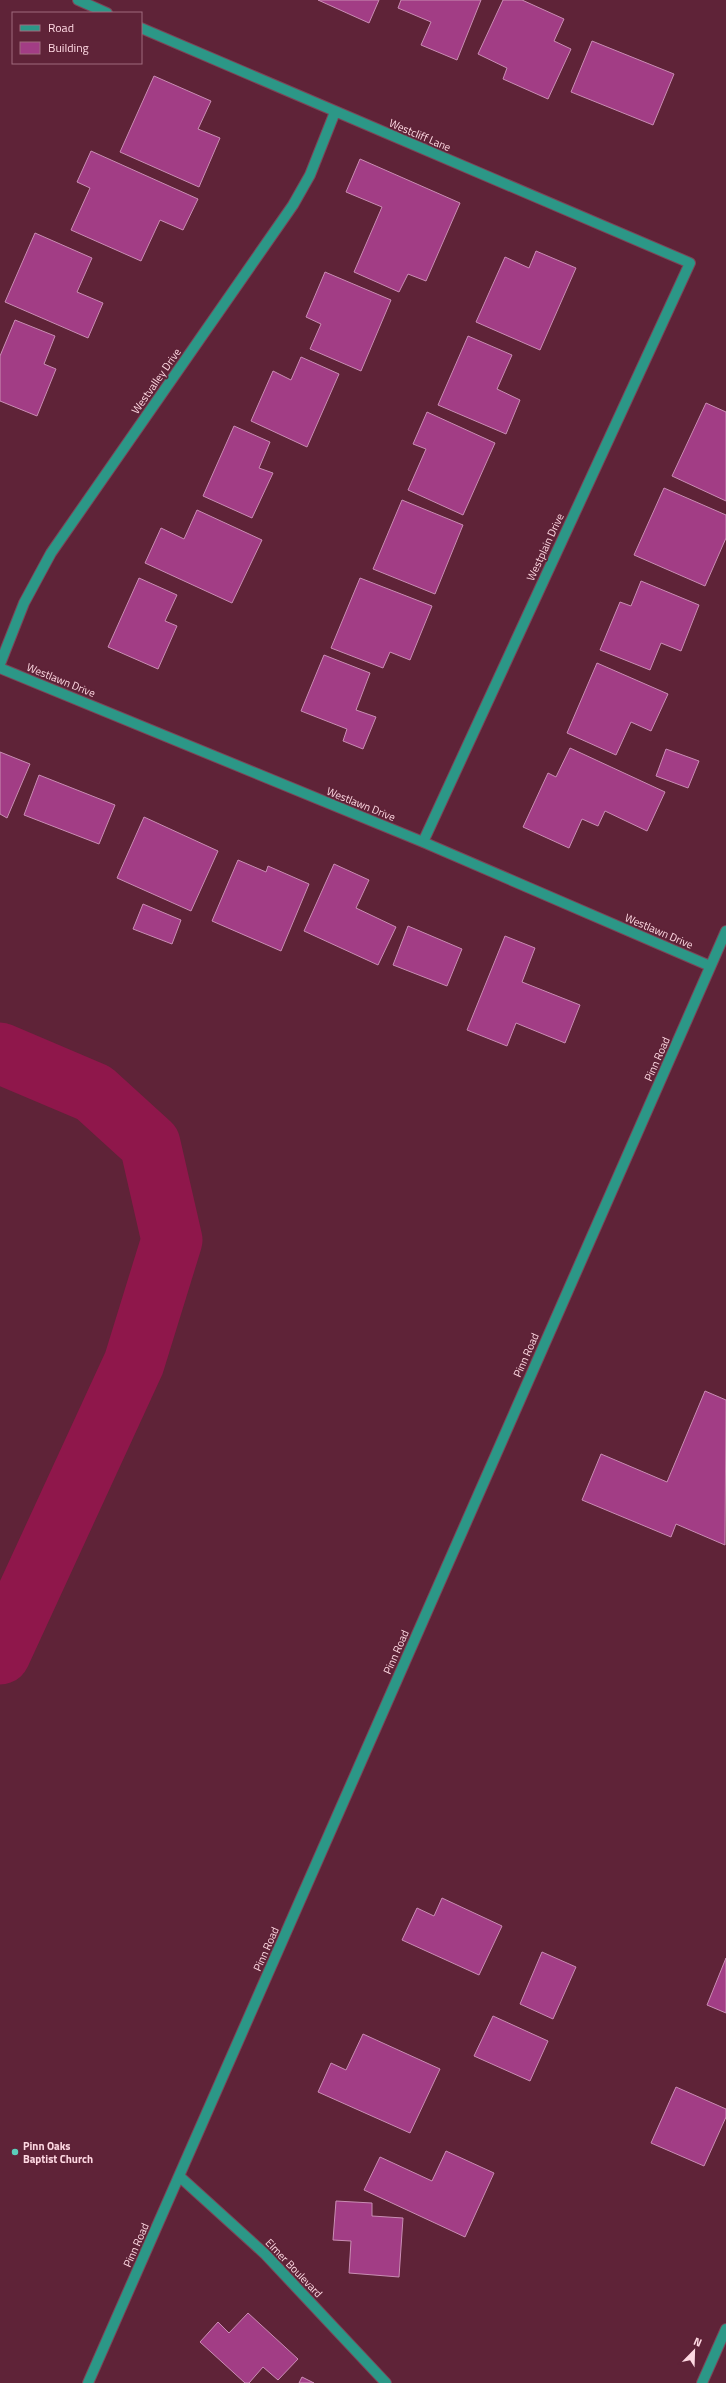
<svg xmlns="http://www.w3.org/2000/svg" width="726" height="2383" font-family="'Titillium Web',sans-serif">
	<style>
		.lines { fill: none; stroke-linecap: round; stroke-linejoin: round }
		.river { stroke: #8f174b; stroke-width: 61 }
		.building { fill: #a23d85; stroke: #ca8db4 }
		.minor-casing { stroke: #7c4457; stroke-width: 12 }
		.minor { stroke: #2c9787; stroke-width: 10 }
		.poi-dot { fill: #5bcebb; stroke: #5f2338; stroke-width: 1.5 }
		.labels { text-anchor: middle; stroke-width: 3.5; stroke-linejoin: round; paint-order: stroke }
		.street-label { font-size: 11px; fill: #fed8e2; stroke: #5f2338 }
		.poi-label { font-size: 11px; font-weight: bold; fill: #fed8e2; stroke: #5f2338; text-anchor: start }
	</style>
	<rect width="100%" height="100%" fill="#5f2338"/>
	<g class="lines">
		<path class="river" d="M0 1053 94 1093 150 1144 172 1240 134 1363 0 1654"/>
	</g>
	<path class="building" d="M318 0H379L369 23Z
		M401 0H481L457 60 421 45 431 22 398 8Z
		M503 0H522L564 19 554 41 571 49 548 99 503 79 507 68 478 54Z
		M592 41 674 74 653 125 571 92Z
		M154 76 211 101 198 129 220 138 199 187 120 152Z
		M91 151 198 199 183 230 160 220 141 261 71 230 90 188 77 182Z
		M360 159 460 203 426 281 408 274 399 292 354 272 382 207 346 192Z
		M35 233 92 258 77 292 103 303 88 338 5 302Z
		M536 251 576 268 540 350 476 322 505 257 529 268Z
		M325 272 391 300 361 371 310 349 321 324 306 317Z
		M15 320 55 336 44 364 56 369 37 416 0 401V356Z
		M468 336 512 355 497 389 520 400 506 434 438 405Z
		M301 357 339 374 307 447 251 421 273 371 291 380Z
		M706 403 726 412V501L672 476Z
		M427 412 495 443 463 515 408 490 426 449 413 444Z
		M234 426 270 442 259 468 273 473 252 518 203 496Z
		M664 488 726 515V538L705 586 634 555Z
		M402 500 463 525 435 594 373 569Z
		M197 510 262 540 232 603 145 563 161 528 184 539Z
		M139 578 177 595 165 621 177 626 158 669 108 647Z
		M360 578 432 606 410 660 390 652 383 668 331 648Z
		M641 581 699 605 681 651 661 643 650 670 600 650 620 602 631 606Z
		M324 655 370 673 356 710 376 717 363 749 343 741 347 729 301 711Z
		M597 663 668 694 651 731 631 722 616 755 567 733Z
		M570 748 665 792 647 831 605 811 598 826 582 819 569 848 523 827 548 773 556 777Z
		M666 749 699 761 688 788 656 776Z
		M0 752 30 764 7 818 0 814Z
		M39 775 115 805 99 844 24 815Z
		M144 817 218 851 191 911 117 878Z
		M238 860 266 872 268 866 309 884 281 951 212 921Z
		M334 864 369 880 356 908 396 927 378 965 304 931Z
		M143 904 181 920 172 944 133 929Z
		M408 926 462 949 447 986 393 965Z
		M505 936 535 948 522 982 580 1005 565 1043 516 1023 507 1046 467 1030Z
		M705 1391 726 1400 725 1545 676 1524 671 1537 582 1500 601 1454 667 1482Z
		M442 1898 502 1926 479 1975 402 1940 417 1908 434 1916Z
		M542 1952 576 1967 553 2019 520 2004Z
		M726 1958V2013L707 2005Z
		M493 2016 548 2041 530 2081 474 2056Z
		M363 2034 440 2069 410 2133 318 2092 331 2063 346 2070Z
		M676 2087 726 2109V2117L704 2166 651 2143Z
		M446 2151 494 2173 465 2237 364 2190 380 2157 432 2181Z
		M336 2201 372 2203V2216L403 2218 399 2277 349 2273 351 2241 333 2240Z
		M248 2313 298 2359 278 2380 263 2367 249 2383H245L200 2342 218 2322 229 2333Z
		M302 2377 314 2383H299Z"/>
	<g class="lines">
		<defs>
			<path id="minor" d="M78 0 107 13
				M141 28 690 263 423 842
				M0 664 24 603 51 553 293 205 310 175 335 112
				M0 668 423 842 710 966
				M179 2176 265 2254 386 2383
				M88 2383 726 931
				M702 2383 726 2329"/>
		</defs>
		<use href="#minor" class="minor-casing"/>
		<use href="#minor" class="minor"/>
	</g>
	<circle class="poi-dot" cx="15" cy="2152" r="4"/>
	<g class="labels">
		<g class="street-label">
			<text transform="translate(420 135) rotate(23)" y="4">Westcliff Lane</text>
			<text transform="translate(156 381) rotate(-55)" y="4">Westvalley Drive</text>
			<text transform="translate(545 547) rotate(-65)" y="4">Westplain Drive</text>
			<text transform="translate(61 680) rotate(22)" y="4">Westlawn Drive</text>
			<text transform="translate(361 804) rotate(22)" y="4">Westlawn Drive</text>
			<text transform="translate(659 931) rotate(23)" y="4">Westlawn Drive</text>
			<text transform="translate(657 1059) rotate(-66)" y="4">Pinn Road</text>
			<text transform="translate(526 1355) rotate(-66)" y="4">Pinn Road</text>
			<text transform="translate(396 1652) rotate(-66)" y="4">Pinn Road</text>
			<text transform="translate(266 1949) rotate(-66)" y="4">Pinn Road</text>
			<text transform="translate(136 2245) rotate(-66)" y="4">Pinn Road</text>
			<text transform="translate(294 2268) rotate(46)" y="4">Elmer Boulevard</text>
		</g>
		<g class="poi-label">
			<text x="23" y="2150">Pinn Oaks<tspan x="23" dy="13">Baptist Church</tspan></text>
		</g>
	</g>
	<rect x="12" y="12" width="130" height="52" fill="#5f2338" stroke="#9f6b7c"/>
	<rect x="20" y="25" width="20" height="6" fill="#2c9787" stroke="#9f6b7c"/>
	<text x="48" y="32" font-size="12" fill="#fed8e2">Road</text>
	<rect x="20" y="42" width="20" height="12" fill="#a23d85" stroke="#9f6b7c"/>
	<text x="48" y="52" font-size="12" fill="#fed8e2">Building</text>
	<g transform="translate(694 2351) rotate(23)" stroke="#5f2338" stroke-width="3" paint-order="stroke">
	<path d="M0-3L7 15L0 10L-7 15Z" fill="#fed8e2"/>
	<text y="-6" font-size="11" font-weight="bold" text-anchor="middle" fill="#fed8e2">N</text>
	</g>
</svg>
